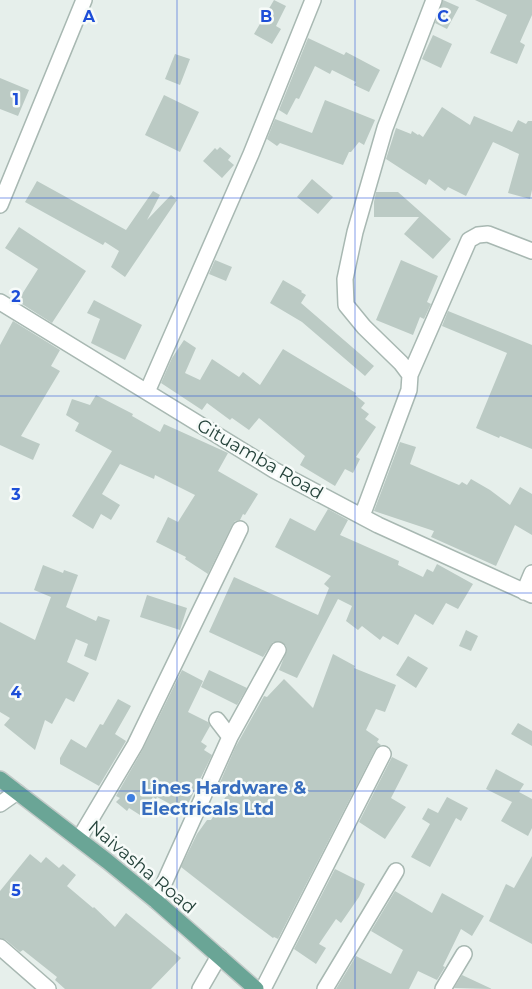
<svg xmlns="http://www.w3.org/2000/svg" width="532" height="989" font-family="Montserrat,sans-serif">
	<style>
		.building { fill: #bbcac4 }
		.lines { fill: none; stroke-linecap: round; stroke-linejoin: round }
		.minor-casing { stroke: #a8b8b2; stroke-width: 18 }
		.major-casing { stroke: #c2cac8; stroke-width: 18 }
		.minor { stroke: #fff; stroke-width: 15 }
		.major { stroke: #6aa596; stroke-width: 15 }
		.grid { fill: none; stroke: #1d4ed8; stroke-width: 1; stroke-opacity: 0.55 }
		.shop-dot { fill: #3f7fe0; stroke: #f7fbf9; stroke-width: 2 }
		.labels { text-anchor: middle; stroke-width: 5; stroke-linejoin: round; paint-order: stroke }
		.street-label { font-size: 18px; fill: #24423a; stroke: #f7fbf9 }
		.shop-label { font-size: 18px; font-weight: bold; fill: #366cbe; stroke: #f7fbf9; text-anchor: start }
		.grid-label { font-size: 16px; text-anchor: middle; font-weight: bold; fill: #1d4ed8; stroke: #f7fbf9; stroke-width: 5; stroke-linejoin: round; paint-order: stroke }
	</style>
	<rect width="100%" height="100%" fill="#e6efeb"/>
	<path class="building" d="M274 0 286 6 276 26 281 29 272 44 254 34Z
		M443 0 459 7 447 29 435 23Z
		M475 0H532V15L520 42 525 45 517 64 490 53 507 15Z
		M433 35 452 44 441 68 422 59Z
		M308 38 344 55 346 52 380 70 369 92 354 85 356 82 332 70 330 74 315 66 299 99 296 98 287 115 279 110Z
		M175 54 190 59 180 85 165 79Z
		M0 78 29 90 18 116 0 109Z
		M164 95 199 112 180 152 145 135Z
		M325 100 375 120 364 145 359 142 351 152H349L343 165 280 143 277 146 267 139 275 119 312 133Z
		M442 107 470 125 474 116 512 132 518 120 526 124 528 121H532V190L530 199 508 193 519 154 493 142 466 196 448 187 445 191 429 179 426 185 386 159 396 128 411 134 412 131 418 135 419 134 423 137Z
		M220 147 231 156 228 160 234 165 222 178 203 161 215 148 217 150Z
		M312 179 333 197 318 214 297 197Z
		M37 181 126 230 153 191 160 195 147 220 171 195 177 200 125 277 111 267 119 251 105 242 103 245 25 202Z
		M376 192H398L451 239 433 259 404 234 419 217H374V202Z
		M19 227 86 271 52 323 22 304 23 302 19 299 38 269 5 248Z
		M215 260 232 267 226 281 209 274Z
		M401 260 438 276 427 302 431 304 424 319 420 317 413 335 376 320Z
		M283 280 302 291 301 292 306 295 301 303 374 366 365 376 302 322 270 303Z
		M94 300 142 325 125 360 91 343 100 319 87 313Z
		M448 311 532 345V449L500 436 499 438 476 428 507 353 442 326Z
		M13 321 60 350 51 366 60 371 21 436 40 444 33 460 0 445V345Z
		M184 340 196 348 185 373 200 380 212 359 239 377 243 372 260 385 283 349 356 393 355 395 365 403 361 408 369 414 365 419 376 427 356 457 360 459 353 473 345 469 335 486 300 465 305 456 259 418 249 430 232 418 230 420 207 403 202 410 161 383 172 358Z
		M96 395 133 414 132 416 160 432 164 424 228 453 218 471 258 494 245 515 243 514 240 520 235 521 232 525 208 574 185 559 186 557 156 542 168 517 178 522 195 495 155 475 154 479 120 464 102 494 120 505 111 520 101 514 93 529 72 516 112 451 75 431 79 423 66 415 72 399 90 405Z
		M400 442 416 447 410 464 459 485 462 482 467 485 471 479 490 490 510 505 520 487 532 494V535L515 525 496 566 431 537 434 531 374 511Z
		M328 509 348 520 340 535 399 561 398 565 423 577 427 569 433 572 437 564 473 584 458 609 446 603 433 625 415 614 398 645 383 636 380 640 362 626 358 630 346 621 352 606 338 599 297 678 279 670 287 650 286 646 282 642H273L263 657 209 632 234 577 318 615 329 588 324 584 331 576 275 547 290 518 315 531Z
		M43 565 63 573 64 570 78 575 66 607 96 621 98 616 110 620 96 661 84 656 88 644 76 639 67 662 89 673 74 702 66 698 52 724 45 720 35 750 4 725 10 718 0 712V622L35 640 51 597 34 590Z
		M147 595 187 608 180 630 140 617Z
		M466 630 478 636 471 651 459 646Z
		M333 654 355 666 354 668 396 685 385 712 376 709 366 730 379 739 377 742 381 745 375 750 278 939 274 937 273 938 245 917 181 867 197 834 207 820H211L228 793 218 787 235 748 264 696 267 697 284 679 313 708Z
		M408 656 428 668 416 688 396 675Z
		M182 670 203 681 188 712 208 722 210 726 201 742 207 746 204 750 212 755 185 810 175 805 174 806 157 797 156 799 153 797 140 815 129 808 127 811 116 802 120 798 116 796 143 749Z
		M209 670 247 688 237 705 201 687Z
		M118 699 131 706 115 734 126 741 99 786 60 764V758L71 739 86 748 100 724 103 725Z
		M518 723 532 731V746L511 734Z
		M392 757 408 765 391 798 406 807 385 839 359 822Z
		M496 769 524 784 519 792 532 799V828L528 836 501 821 512 802 486 789Z
		M447 797 468 808 461 821 456 818 430 867 411 857 430 824 422 819 428 808 438 813Z
		M30 854 41 863 46 857 59 868 63 864 76 875 67 886 93 908 94 907 115 927 126 913 181 958 151 989H65L55 980 57 977 23 950 20 952 6 940 0 938V891Z
		M532 856V944L489 921 506 884 514 888Z
		M335 869 365 884 359 897 341 923 336 919 319 944 326 948 316 964 294 949Z
		M395 891 432 913 442 893 484 916 472 936 461 929 443 966 445 967 437 980 418 971 409 989H336L356 956 391 974 403 950 371 931Z
		M462 975 492 989 454 988Z"/>
	<g class="lines">
		<defs>
			<path id="minor" d="M0 205 84 0
				M0 302 274 470 378 525 532 595
				M410 375 469 240 478 235 488 234 532 251
				M147 392 251 154 313 0
				M362 516 409 390 410 375 401 363 364 327 346 305 345 279 355 232 385 128 434 0
				M524 592 532 573
				M217 720 230 737
				M0 804 17 792
				M79 839 135 745 240 529
				M156 901 230 737 278 650
				M0 947 48 989
				M200 989 219 956
				M263 989 383 754
				M325 989 396 871
				M443 989 464 954"/>
			<path id="major" d="M0 779 107 861 156 901 256 989"/>
		</defs>
		<use href="#minor" class="minor-casing"/>
		<use href="#major" class="major-casing"/>
		<use href="#minor" class="minor"/>
		<use href="#major" class="major"/>
	</g>
	<path class="grid" d="M177 0V989M355 0V989M0 198H532M0 396H532M0 593H532M0 791H532"/>
	<circle class="shop-dot" cx="131" cy="798" r="5"/>
	<g class="labels">
		<g class="street-label">
			<text transform="translate(260 459) rotate(30)" y="6">Gituamba Road</text>
			<text transform="translate(142 867) rotate(40)" y="6">Naivasha Road</text>
		</g>
		<g class="shop-label">
			<text x="141" y="794">Lines Hardware &amp;<tspan x="141" dy="21">Electricals Ltd</tspan></text>
		</g>
	</g>
	<g class="grid-label">
		<text x="89" y="22">A</text>
		<text x="266" y="22">B</text>
		<text x="443" y="22">C</text>
		<text x="16" y="105">1</text>
		<text x="16" y="302">2</text>
		<text x="16" y="500">3</text>
		<text x="16" y="698">4</text>
		<text x="16" y="896">5</text>
	</g>
</svg>
